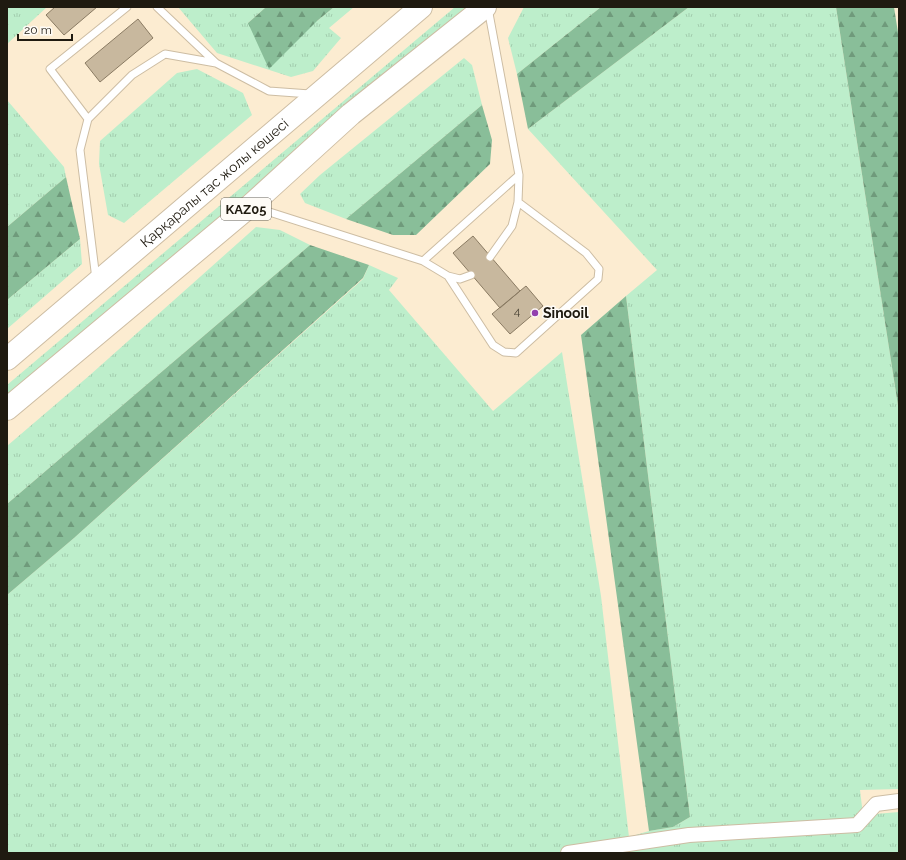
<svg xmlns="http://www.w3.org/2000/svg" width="906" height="860" font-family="Raleway,sans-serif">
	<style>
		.grass { fill: url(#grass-tufts) }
		.forest { fill: url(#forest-firs) }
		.building { fill: #c8b89e; stroke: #8a7b63 }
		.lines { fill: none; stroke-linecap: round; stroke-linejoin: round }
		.lane-casing { stroke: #cdbda3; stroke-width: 9 }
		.street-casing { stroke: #cdbda3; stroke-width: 16 }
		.primary-casing { stroke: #cdbda3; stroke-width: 24 }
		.lane { stroke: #fff; stroke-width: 7 }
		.street { stroke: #fff; stroke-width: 14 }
		.primary { stroke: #fff; stroke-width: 22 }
		.poi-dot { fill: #9340ae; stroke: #fefbf6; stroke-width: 1.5 }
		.labels { text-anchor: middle; stroke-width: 3; stroke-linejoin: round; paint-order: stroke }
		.number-label { font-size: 12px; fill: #494234 }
		.shield { fill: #fefbf6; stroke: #625e55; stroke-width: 1 }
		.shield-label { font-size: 13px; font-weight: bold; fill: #1f1a10 }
		.street-label { font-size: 14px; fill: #1f1a10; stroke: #fefbf6 }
		.poi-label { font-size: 14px; font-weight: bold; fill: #1f1a10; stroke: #fefbf6; text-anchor: start }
	</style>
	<defs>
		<pattern id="grass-tufts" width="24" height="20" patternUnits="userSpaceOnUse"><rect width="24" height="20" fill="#bdeecb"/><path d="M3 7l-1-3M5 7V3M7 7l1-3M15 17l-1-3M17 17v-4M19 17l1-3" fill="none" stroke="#a2ccad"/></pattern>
		<pattern id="forest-firs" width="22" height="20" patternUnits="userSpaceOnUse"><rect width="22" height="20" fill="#89be99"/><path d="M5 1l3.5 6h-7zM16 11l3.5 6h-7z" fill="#6f9a7b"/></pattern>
	</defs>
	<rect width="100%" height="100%" fill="#fcecd1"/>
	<path class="grass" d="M7 7H47L7 44Z
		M178 7H266L248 23 317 21 334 7H354L329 28 341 38 313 71 291 77 217 53Z
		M455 7H466L7 397V385Z
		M524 7H601L517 74 508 38Z
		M689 7H836L899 412V789L860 790 863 815 899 812V853H7V595L74 538 363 279 369 265 398 278 389 290 493 411 562 352 601 596 629 837 649 831 673 827 690 817 626 296 657 270 528 129Z
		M464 58 472 65 482 105 346 219 305 203 300 194 320 175Z
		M197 69 243 93 252 115 124 223 108 215 99 164 100 141 177 73Z
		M7 100 64 167 66 177 7 227Z
		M256 227 280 230 310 245 7 504V446L90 375Z
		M80 239 82 264 7 329V300Z"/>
	<path class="forest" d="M266 7H334L317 21 269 69 248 23Z
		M601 7H689L528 129 517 74Z
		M836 7H894L899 39V412Z
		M482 105 492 140 490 164 416 235H393L346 219Z
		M66 177 80 239 7 300V227Z
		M310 245 369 265 363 278 74 538 7 595V504Z
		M626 296 690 817 673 827 649 831 581 335Z"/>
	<path class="building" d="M55 7H97L64 35 46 15Z
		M138 19 153 38 100 82 85 63Z
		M473 236 520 291 500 308 453 253Z
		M526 286 543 306 510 334 492 314Z"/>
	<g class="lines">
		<defs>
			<path id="lane" d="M157 7 216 63
				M88 119 50 69 127 7
				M254 207 423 261 519 175 488 8
				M490 257 512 226 518 202 519 175
				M423 261 448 276 460 279 471 275
				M448 276 493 345 504 352 516 353 598 279 599 269 586 253 518 202
				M96 279 80 150 88 119 132 75 165 54 216 63 269 91 310 94"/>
			<path id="street" d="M568 853 689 835 857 825 876 804 899 801"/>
			<g id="primary">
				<path id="s1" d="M7 359 421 7"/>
				<path d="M7 409 250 206 351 114 485 7"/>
			</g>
		</defs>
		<use href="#lane" class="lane-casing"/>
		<use href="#street" class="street-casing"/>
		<use href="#primary" class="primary-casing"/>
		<use href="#lane" class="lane"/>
		<use href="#street" class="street"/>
		<use href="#primary" class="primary"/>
	</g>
	<circle class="poi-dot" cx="535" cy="313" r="4"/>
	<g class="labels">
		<g class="number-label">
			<text x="517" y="315">4</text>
		</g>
		<rect class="shield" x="221" y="198" width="50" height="22" rx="3"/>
		<g class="shield-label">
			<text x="246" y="214">KАZ05</text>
		</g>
		<g class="street-label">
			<text dy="5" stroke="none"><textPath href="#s1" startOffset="272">Қарқаралы тас жолы көшесі</textPath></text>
		</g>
		<g class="poi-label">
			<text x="543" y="318">Sinooil</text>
		</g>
	</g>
	<rect width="906" height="860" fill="none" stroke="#1f1a10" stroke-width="16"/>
	<path d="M18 34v6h54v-6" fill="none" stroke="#1f1a10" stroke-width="2"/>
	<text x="24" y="34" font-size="12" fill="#1f1a10" stroke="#fefbf6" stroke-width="3" paint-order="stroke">20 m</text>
</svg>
